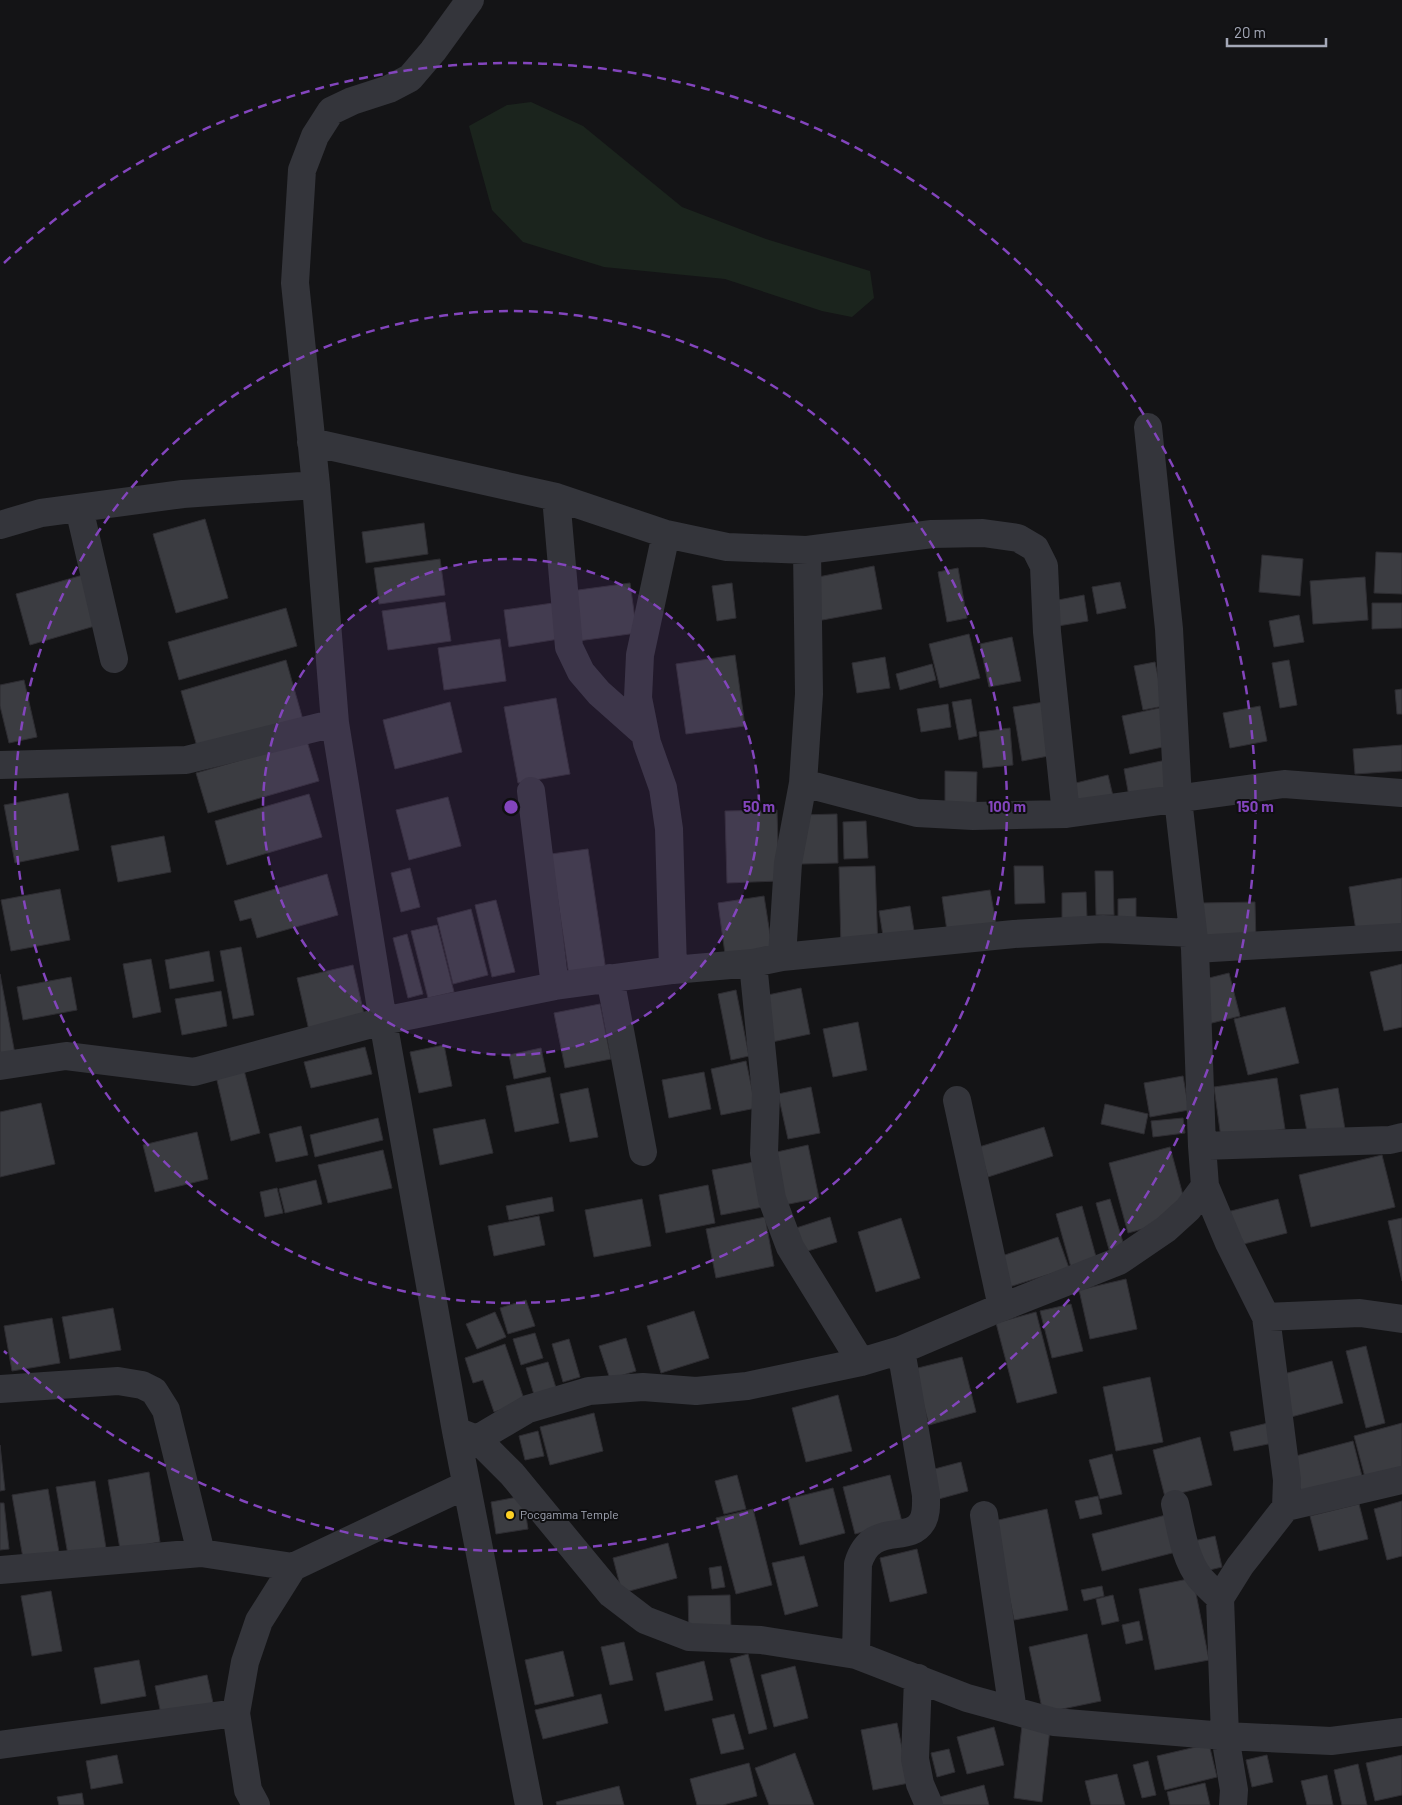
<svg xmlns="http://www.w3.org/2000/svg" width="1402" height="1805" font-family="Barlow,sans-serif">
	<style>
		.green { fill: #1b241d }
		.building { fill: #3b3c41; stroke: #2e2d32 }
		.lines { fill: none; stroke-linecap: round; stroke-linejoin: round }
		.minor { stroke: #34353b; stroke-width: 28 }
		.ring { fill: none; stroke: #8345bd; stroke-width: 2.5; stroke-dasharray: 9 6 }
		.poi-dot { fill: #fdd024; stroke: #0f0f11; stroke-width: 2 }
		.labels { text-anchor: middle; stroke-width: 4; stroke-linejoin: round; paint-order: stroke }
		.poi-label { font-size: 12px; fill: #a4a8b7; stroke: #0f0f11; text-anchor: start }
		.centre { fill: #8345bd; stroke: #0f0f11; stroke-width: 2.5 }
		.ring-label { font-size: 15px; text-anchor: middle; font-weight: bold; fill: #8345bd; stroke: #0f0f11; stroke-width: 4; stroke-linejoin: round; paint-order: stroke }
	</style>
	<rect width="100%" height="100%" fill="#141416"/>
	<path class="green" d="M531 102 583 126 682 207 766 239 870 271 874 298 852 317 822 311 725 279 604 267 523 242 492 210 469 126 507 105Z"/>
	<path class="building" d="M205 519 228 598 176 613 153 534Z
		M424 523 428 554 366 563 362 532Z
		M1376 552 1402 553V594L1374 593Z
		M1262 555 1303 559 1300 596 1259 592Z
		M440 559 445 595 379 604 374 568Z
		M874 566 882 609 817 621 808 579Z
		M958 568 967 618 947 622 938 572Z
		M90 573 105 623 30 645 16 594Z
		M1365 577 1368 620 1313 624 1310 581Z
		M1120 582 1126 608 1097 614 1092 587Z
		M630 583 637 633 578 641 571 591Z
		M732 583 736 618 717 621 712 586Z
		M1084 595 1088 621 1058 626 1053 601Z
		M445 602 451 641 388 650 382 611Z
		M553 603 559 639 509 647 504 610Z
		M1372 603H1402V628L1372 629Z
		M286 608 297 646 179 680 168 642Z
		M1299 615 1304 642 1274 647 1269 621Z
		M969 634 980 678 940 688 929 644Z
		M1012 637 1021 681 989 687 980 644Z
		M500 639 506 681 444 690 438 648Z
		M735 655 745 726 686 734 676 664Z
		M885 657 890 688 857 693 852 663Z
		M286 660 303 720 198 750 181 691Z
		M1289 660 1297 705 1280 708 1272 663Z
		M1155 662 1164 706 1143 710 1134 666Z
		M932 664 936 680 900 690 896 674Z
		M24 680 37 737 9 743 0 706V685Z
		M1402 689V714H1397L1395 690Z
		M556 698 570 774 518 783 504 707Z
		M971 699 977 736 959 740 952 702Z
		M450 702 462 752 395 769 383 720Z
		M1044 702 1054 755 1022 761 1013 707Z
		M948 704 951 727 921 732 917 709Z
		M1260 706 1267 741 1230 748 1223 713Z
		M1164 707 1172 745 1130 754 1122 716Z
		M1010 728 1013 765 983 768 979 732Z
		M307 741 319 781 208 813 196 773Z
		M1402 745V771L1355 774 1353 749Z
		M1166 760 1173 793 1130 802 1124 769Z
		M945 771 977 772 976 809H945Z
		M1108 775 1113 796 1073 806 1068 785Z
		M68 793 79 850 15 863 4 805Z
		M309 794 322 837 227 865 215 821Z
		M448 797 461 846 409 860 396 810Z
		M777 810 779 881 727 883 725 811Z
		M837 814 838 863 801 864 800 815Z
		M866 821 868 858 844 859 843 822Z
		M164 836 171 872 118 882 111 846Z
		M588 849 606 971 569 976 551 854Z
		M875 866 878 948 841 949 839 867Z
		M1014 866H1043L1045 903 1015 904Z
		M410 868 420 907 401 912 391 873Z
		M1095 871H1113L1114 915H1096Z
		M327 874 338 915 257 938 251 918 240 921 234 901Z
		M1402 878V929L1357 937 1349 887Z
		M60 889 70 940 11 951 1 900Z
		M990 890 996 923 947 931 942 897Z
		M1086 892 1087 918 1062 919V893Z
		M764 896 772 947 725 954 718 903Z
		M1136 898V924L1118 925V899Z
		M496 900 515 972 492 977 475 905Z
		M1255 902 1256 943 1202 944 1201 903Z
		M910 906 915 937 884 942 879 911Z
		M471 909 488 975 453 984 437 918Z
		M437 925 454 992 428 998 411 931Z
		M407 934 423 994 408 998 393 938Z
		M241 947 254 1015 233 1019 220 951Z
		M209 951 214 981 170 989 165 960Z
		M151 959 161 1012 133 1018 123 964Z
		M1402 964V1027L1384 1031 1370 972Z
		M353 965 366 1023 310 1035 297 978Z
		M1229 973 1240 1016 1208 1024 1197 981Z
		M0 974 15 1054 0 1057Z
		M71 977 77 1010 23 1020 17 987Z
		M801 988 810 1034 772 1042 763 996Z
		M736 990 749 1056 731 1060 718 994Z
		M221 991 227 1026 182 1035 175 999Z
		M600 1004 611 1059 565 1068 554 1013Z
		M1285 1007 1299 1063 1248 1075 1234 1019Z
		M858 1022 867 1070 833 1077 823 1029Z
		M444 1045 452 1086 419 1093 410 1052Z
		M365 1047 372 1074 311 1088 304 1062Z
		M541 1048 546 1072 514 1079 509 1055Z
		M746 1061 756 1108 721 1115 711 1069Z
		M244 1070 260 1133 231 1141 216 1076Z
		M704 1072 711 1109 669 1118 662 1080Z
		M1183 1076 1189 1110 1150 1117 1144 1083Z
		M550 1077 559 1123 515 1132 506 1086Z
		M1277 1078 1285 1129 1221 1138 1214 1087Z
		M811 1087 820 1133 788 1139 778 1094Z
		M588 1088 598 1137 570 1142 560 1094Z
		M1338 1088 1346 1135 1309 1142 1300 1095Z
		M41 1103 55 1164 0 1177V1112Z
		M1105 1104 1148 1114 1144 1134 1101 1124Z
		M378 1118 383 1140 315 1157 310 1135Z
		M1183 1118 1185 1133 1153 1137 1151 1121Z
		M485 1119 493 1153 440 1165 433 1129Z
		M301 1126 308 1155 276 1162 269 1134Z
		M1044 1127 1053 1156 988 1177 979 1147Z
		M197 1132 208 1179 155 1192 143 1145Z
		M808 1145 819 1198 779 1206 768 1154Z
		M1170 1147 1184 1199 1165 1223 1128 1233 1109 1163Z
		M383 1150 392 1188 328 1203 318 1165Z
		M1382 1155 1395 1207 1311 1227 1299 1175Z
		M759 1161 768 1206 721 1215 712 1170Z
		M316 1180 322 1204 285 1213 279 1189Z
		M708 1185 715 1223 666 1233 659 1195Z
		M277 1188 283 1213 265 1217 260 1192Z
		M552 1197 554 1211 509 1220 506 1206Z
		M642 1199 651 1246 594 1257 585 1210Z
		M1110 1199 1125 1249 1110 1253 1096 1203Z
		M1278 1199 1287 1233 1232 1247 1223 1213Z
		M1082 1206 1098 1264 1072 1271 1056 1214Z
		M539 1216 545 1245 494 1256 488 1226Z
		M765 1217 774 1266 716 1278 706 1229Z
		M830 1217 837 1242 801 1253 793 1229Z
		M901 1218 920 1278 876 1292 858 1232Z
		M1402 1218V1281L1388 1221Z
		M1058 1237 1069 1268 1006 1288 996 1258Z
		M1126 1279 1137 1329 1090 1339 1079 1290Z
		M526 1300 535 1326 508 1334 500 1308Z
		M1071 1304 1083 1351 1052 1358 1040 1311Z
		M113 1308 121 1350 70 1359 62 1317Z
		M694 1311 709 1358 661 1373 647 1326Z
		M495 1312 506 1337 477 1349 466 1324Z
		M1036 1312 1057 1393 1017 1403 996 1323Z
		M52 1318 60 1363 12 1371 4 1326Z
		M535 1333 543 1358 521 1365 513 1339Z
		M626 1338 636 1371 610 1379 599 1346Z
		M569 1339 580 1377 563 1382 552 1344Z
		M505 1344 525 1402 494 1412 483 1380 473 1383 465 1358Z
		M1366 1346 1385 1423 1366 1428 1346 1351Z
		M962 1357 976 1412 929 1425 914 1369Z
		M1332 1361 1343 1403 1291 1417 1280 1375Z
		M548 1362 557 1391 535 1398 526 1368Z
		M1150 1377 1163 1442 1116 1451 1103 1387Z
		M838 1395 852 1451 806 1462 792 1408Z
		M594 1413 603 1451 550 1465 540 1427Z
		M1268 1423 1273 1443 1234 1451 1230 1432Z
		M1402 1423V1476L1367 1485 1354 1436Z
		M538 1431 544 1456 525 1460 519 1436Z
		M1200 1437 1212 1485 1165 1497 1153 1450Z
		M1353 1441 1363 1480 1302 1496 1292 1457Z
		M0 1445 5 1490 0 1491Z
		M1112 1454 1122 1494 1100 1499 1089 1460Z
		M961 1462 968 1491 935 1500 927 1471Z
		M149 1472 160 1542 120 1549 108 1480Z
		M737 1475 746 1509 724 1514 715 1481Z
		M890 1475 902 1522 855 1534 843 1487Z
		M95 1481 106 1548 68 1555 56 1487Z
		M833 1488 845 1533 800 1545 788 1499Z
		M48 1489 60 1558 24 1564 12 1495Z
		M523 1496 528 1529 496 1534 491 1502Z
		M1098 1496 1102 1514 1080 1519 1075 1501Z
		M1402 1501V1556L1387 1560 1374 1509Z
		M0 1503H4L9 1549 0 1550Z
		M1359 1504 1368 1539 1319 1551 1310 1516Z
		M753 1509 772 1585 736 1594 716 1518Z
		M1047 1509 1068 1610 1014 1620 994 1521Z
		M1166 1515 1176 1552 1102 1571 1092 1534Z
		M1215 1536 1222 1567 1201 1572 1194 1541Z
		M668 1543 677 1578 622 1593 613 1558Z
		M917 1549 927 1593 890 1602 880 1558Z
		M804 1556 818 1606 785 1615 772 1563Z
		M721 1566 725 1587 712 1589 709 1568Z
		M1193 1578 1209 1660 1155 1670 1139 1589Z
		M1102 1586 1104 1596 1084 1601 1081 1590Z
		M51 1591 62 1651 32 1656 21 1596Z
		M730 1595 731 1631 689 1633 688 1596Z
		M1113 1595 1119 1621 1102 1625 1096 1599Z
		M1139 1621 1143 1640 1126 1644 1122 1625Z
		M1087 1634 1101 1701 1043 1713 1029 1647Z
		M624 1642 633 1680 610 1685 601 1647Z
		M563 1651 574 1696 535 1705 525 1660Z
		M748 1654 767 1729 749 1734 730 1659Z
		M139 1660 146 1696 101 1704 94 1668Z
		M704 1661 713 1700 665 1711 656 1673Z
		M795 1666 808 1718 774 1727 761 1675Z
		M207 1675 213 1703 161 1714 155 1686Z
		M601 1694 608 1723 543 1739 535 1710Z
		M734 1714 744 1749 721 1754 712 1719Z
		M897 1723 909 1783 873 1790 861 1730Z
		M1022 1725 1050 1729 1042 1802 1014 1798Z
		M994 1727 1004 1765 967 1774 957 1737Z
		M1209 1744 1217 1777 1165 1790 1157 1756Z
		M949 1749 955 1772 937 1777 931 1753Z
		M795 1753 814 1805H769L755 1768Z
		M117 1755 123 1783 91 1789 86 1761Z
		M1267 1755 1273 1782 1252 1787 1246 1760Z
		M1402 1755V1795L1375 1801 1366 1763Z
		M1148 1761 1156 1795 1142 1798 1133 1765Z
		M749 1763 757 1796 723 1805H697L690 1779Z
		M1358 1764 1367 1805H1342L1334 1770Z
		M1117 1774 1125 1805H1091L1085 1781Z
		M1327 1775 1333 1805H1307L1301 1781Z
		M1205 1783 1210 1805H1170L1167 1792Z
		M984 1785 989 1805H938L936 1798Z
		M619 1786 624 1805H557L556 1802Z
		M82 1793 84 1805H59L57 1797Z"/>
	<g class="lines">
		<path class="minor" d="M470 0 433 51 410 78 389 89 352 101 331 111 315 136 302 170 295 283 316 485 335 723 383 1021 456 1431 529 1805
			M1148 427 1169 629 1178 799 1195 949 1202 1146 1390 1140 1402 1137
			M311 442 556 497 666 534 727 547 807 550 932 534 983 533 1018 538 1035 548 1044 566 1047 632 1066 814 1284 784 1402 793
			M556 497 569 647 581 672 599 693 644 733
			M79 508 114 659
			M0 525 41 513 183 494 316 485
			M666 534 640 655 638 698 647 743 663 788 669 829 673 970
			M0 765 186 760 335 723
			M803 783 917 813 973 816 1066 814
			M531 791 555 986
			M1195 949 1402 937
			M782 957 788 863 803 783 809 694 807 550
			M753 963 766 1094 764 1153 772 1199 790 1247 861 1362
			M610 978 643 1152
			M0 1066 66 1056 194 1072 383 1021 555 986 673 970 753 963 782 957 1014 934 1103 929 1193 933
			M957 1100 1002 1307
			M1202 1146 1205 1186 1229 1243 1266 1317 1287 1480 1286 1507 1240 1566 1220 1598 1225 1736 1331 1741 1402 1732
			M1266 1317 1360 1313 1402 1319
			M0 1389 118 1381 142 1385 154 1391 166 1410 201 1553
			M456 1431 477 1439 512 1474 611 1594 645 1620 689 1637 761 1640 856 1655 967 1698 1054 1722 1225 1736 1234 1790 1233 1805
			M477 1439 528 1409 589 1391 643 1387 696 1391 747 1386 861 1362 901 1350 990 1312 1119 1261 1166 1229 1188 1209 1205 1186
			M1175 1504C1181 1528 1184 1558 1200 1578 1206 1585 1213 1591 1220 1598
			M1286 1507 1402 1480
			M984 1515 1013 1711
			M0 1570 201 1553 293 1567
			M856 1655 858 1564C871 1520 908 1545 922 1522 927 1514 926 1504 926 1495L901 1350
			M918 1678 915 1759 920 1784 929 1805
			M0 1745 236 1713
			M256 1805 248 1790 236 1713 245 1662 259 1621 293 1567 466 1485"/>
	</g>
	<circle cx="511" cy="807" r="248" fill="#8345bd" fill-opacity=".12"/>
	<g class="ring">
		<circle cx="511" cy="807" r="248"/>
		<circle cx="511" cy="807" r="496"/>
		<path d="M4 263A744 744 0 1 1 4 1351"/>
	</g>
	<circle class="poi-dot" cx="510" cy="1515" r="5"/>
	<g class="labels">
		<g class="poi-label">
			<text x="520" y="1519">Pocgamma Temple</text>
		</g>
	</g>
	<circle cx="511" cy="807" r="8" class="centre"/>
	<g class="ring-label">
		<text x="759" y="812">50 m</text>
		<text x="1007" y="812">100 m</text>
		<text x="1255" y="812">150 m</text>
	</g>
	<path d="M1227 38v8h99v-8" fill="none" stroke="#a4a8b7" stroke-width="2.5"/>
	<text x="1234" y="38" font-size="15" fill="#a4a8b7" stroke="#0f0f11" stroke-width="4" paint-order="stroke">20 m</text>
</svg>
